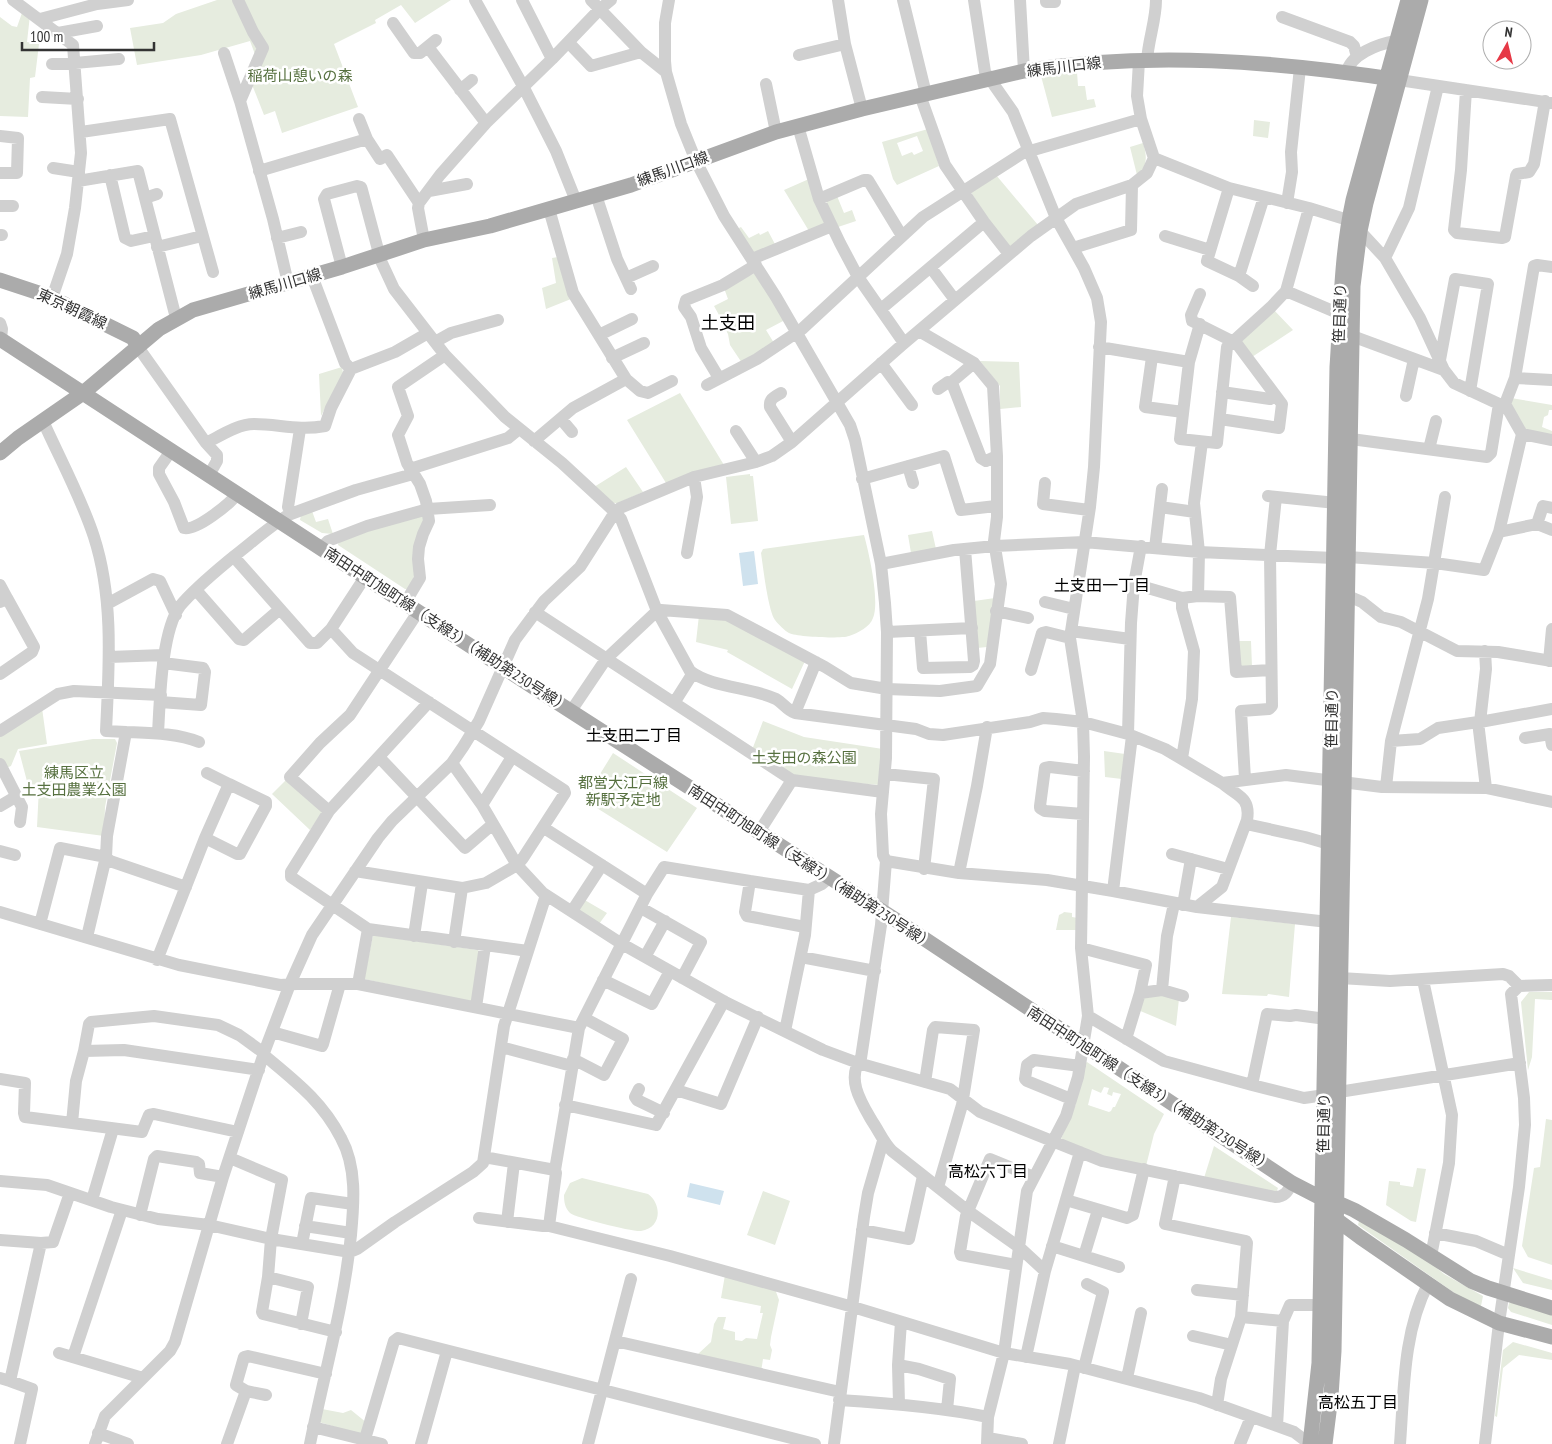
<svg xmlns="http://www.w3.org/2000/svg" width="1552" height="1444" font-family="'PT Sans Narrow','Noto Sans JP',sans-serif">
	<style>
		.green { fill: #e6ecdf; fill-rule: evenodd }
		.water { fill: #cfe2ee }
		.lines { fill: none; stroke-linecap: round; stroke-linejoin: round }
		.minor { stroke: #d0d0d0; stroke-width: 12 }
		.major { stroke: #ababab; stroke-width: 15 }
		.labels { text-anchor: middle; stroke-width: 5; stroke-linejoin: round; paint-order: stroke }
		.street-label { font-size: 15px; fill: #333; stroke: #fff }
		.park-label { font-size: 15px; fill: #56703f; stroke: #fff }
		.neighbourhood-label { font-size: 16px; fill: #000; stroke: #fff }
		.quarter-label { font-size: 18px; fill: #000; stroke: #fff }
	</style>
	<rect width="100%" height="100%" fill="#fff"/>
	<path class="green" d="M217 0H451L415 23 401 5 375 20 376 23 334 44 358 107 282 133 275 111 264 115 251 82 259 65 250 41 201 55 137 65 130 28 163 23 176 14Z
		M23 10 30 15 27 42 39 44 35 77 30 78 28 117 0 116V17L12 26 17 27Z
		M1077 72 1078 86H1085L1087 100 1094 99 1096 107 1052 117 1041 76Z
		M1254 120 1270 122 1268 138 1253 136Z
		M928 129 939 166 897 185 893 179 882 142ZM917 136 923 151 914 155 912 152 902 156 897 143Z
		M1143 143C1147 155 1148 167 1137 175L1130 147Z
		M996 175 1038 225 1012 247 1006 246 970 191Z
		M809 179 824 220V224L809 231 784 190Z
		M837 196 844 213 852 210 856 221 838 227 826 204 828 199Z
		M741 227 749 238 759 233 760 235 768 231 776 246 752 253 737 229Z
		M558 257 571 299 546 309 542 288 556 283 552 258Z
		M755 273 785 320 766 330 774 343 742 363 730 345 728 334 723 325 724 324 714 306 728 299 724 288Z
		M1273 309 1293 330 1252 357 1240 339Z
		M980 361 1019 362 1021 407 1000 409V386Z
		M342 367 343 373 321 416 319 374Z
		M680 393 724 465 666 483 627 420Z
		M1511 398 1552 405V410H1549L1548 415 1544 417 1542 427 1552 431V438L1530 435 1508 405Z
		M626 467 643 492 618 503H612L594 487Z
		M750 474V476H753L758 521 731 524 726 477Z
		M312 511 316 522 328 519 333 534 322 533 300 520 301 515Z
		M422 513 426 516 416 571 409 589H405L338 545 339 540Z
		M932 531 936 549 911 553 908 535Z
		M864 535C869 553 880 601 873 618 870 627 858 633 849 636 841 639 797 637 789 633 785 631 778 624 775 620 768 610 763 566 761 553L763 549Z
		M995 598 987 647 977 648 974 601Z
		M699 615 728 618 805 661 792 689 727 652 728 650 696 642Z
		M1237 641H1251L1252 667 1241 668Z
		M42 708 47 744 18 749 11 766 6 768 0 759V733Z
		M763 721 804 737 883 749 879 785 795 778 752 750Z
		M93 739H115L117 743 105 807 104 836 37 827 39 787 28 785 19 751Z
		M1104 751 1125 754 1122 779 1105 777Z
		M613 753 697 808 667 852 584 800Z
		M288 778 324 810 310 830 272 794Z
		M583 899 607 913 599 924 577 909Z
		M1064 912 1072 913V917L1078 918 1076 930H1056L1059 915 1063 913Z
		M1231 917 1295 924 1289 997 1268 994 1267 996 1222 994Z
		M373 935 478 950 480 953 473 999 470 1002 364 979Z
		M1162 992 1179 999 1176 1026 1138 1010 1143 995Z
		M1529 992H1552V1000L1535 999 1532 1057 1528 1070 1521 1002Z
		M1087 1062 1164 1114 1154 1134 1146 1166 1103 1157 1061 1139 1076 1104 1075 1099 1084 1064ZM1104 1087 1109 1088 1107 1094 1112 1096 1113 1092 1121 1094 1115 1107H1113L1111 1111 1109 1112 1088 1105 1092 1089 1101 1093Z
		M1546 1119 1552 1120V1265L1528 1257 1522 1246 1534 1168 1540 1167Z
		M1214 1146 1278 1188 1276 1193 1204 1178Z
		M1417 1168 1426 1169 1416 1222 1411 1221 1386 1205 1389 1181 1400 1182V1185L1413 1187Z
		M582 1178 648 1194C662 1204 662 1228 641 1231 633 1232 576 1218 570 1213 565 1208 564 1202 564 1195L570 1183Z
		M763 1191 790 1201 775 1245 747 1235Z
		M1360 1217 1421 1255 1444 1274 1483 1296 1481 1306 1463 1299 1358 1225Z
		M1513 1268 1552 1280V1290L1523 1283Z
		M725 1275 775 1289 779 1300 771 1337 770 1345 772 1350 770 1360 763 1359 761 1372 698 1354 711 1342 714 1324 718 1317H726L723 1329 735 1332V1340L742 1341 746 1338 757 1339 763 1313H760L761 1306 721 1298Z
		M1515 1302 1552 1313V1325L1511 1312 1508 1308 1509 1303Z
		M1513 1342 1552 1353V1360L1519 1355 1503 1368 1497 1417 1495 1416 1503 1350Z
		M322 1409 343 1413 351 1410 367 1423 364 1432 359 1434 319 1422Z"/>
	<path class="water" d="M754 551 758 584 743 586 739 553Z
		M690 1183 724 1191 720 1205 687 1197Z"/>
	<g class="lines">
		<path class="minor" d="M13 0 73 45 81 153 75 208 67 254 52 298
			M238 0 253 32 263 48 240 101 273 219 288 283
			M475 0 523 86 556 151 576 201
			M522 0 552 59
			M591 0 641 52 666 72
			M669 0 665 23V61L666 72 681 124 696 161 724 216 776 297 850 425 855 440 881 564 885 603 887 632 886 758 881 814 883 855 886 861 881 925 861 1058C846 1079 861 1102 872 1121 879 1131 883 1142 892 1151L968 1211 1019 1247 1045 1271
			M838 0 845 44 862 109
			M903 0 926 94
			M974 0 985 72 1013 112 1056 218 1084 268 1097 298 1101 322 1094 467 1090 507 1070 638 1083 722 1084 757 1081 948 1088 1016 1078 1077 1066 1116 1027 1191 1004 1353 988 1417 987 1444
			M1020 0 1024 71
			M1046 0V2H1055
			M1282 17 1350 42 1354 46 1357 57
			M40 19 97 4 128 0
			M393 23 414 53H420L436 40
			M58 33 97 26
			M569 43 591 66 641 52
			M428 47 486 123
			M224 53 240 101
			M799 55 845 44
			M1147 61C1148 40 1156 21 1156 0
			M75 63 119 59
			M52 64H75
			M1346 74C1350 54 1378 44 1396 41
			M1399 80 1552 103
			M766 84 776 132
			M460 90 472 80
			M1466 90 1461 170 1454 230 1457 233 1502 238 1505 237 1516 176 1517 174 1529 172 1534 164 1545 101
			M920 95 945 165 984 222 1009 254
			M42 97 78 99
			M359 119 367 139 380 159 387 155 419 203
			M798 126 819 199 840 243 858 277 904 343
			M81 132 170 119 213 272
			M0 136 18 138 17 173H0
			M1030 151 1141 119
			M1154 158 1229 188 1309 208 1348 220
			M53 168 79 172
			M259 171 367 139
			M110 175 125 238 131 241 154 236
			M78 181 138 171 176 318
			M1229 188 1207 261 1239 276 1253 286
			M429 191 467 184
			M596 195 617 259 631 289
			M145 198 157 194
			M819 199 864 180H868L902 236
			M1287 203 1292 172 1291 152 1300 68
			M0 206H13
			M0 235H2
			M1165 236 1210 250
			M277 238 301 232
			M424 240 418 208 419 203 440 175 486 123 552 59 599 10 611 0
			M157 247 202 236
			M1073 248 1131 230 1132 185
			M1385 258 1409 208 1438 86
			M752 259 832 226
			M342 267 324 199 327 194 357 186 361 187 362 190 381 261 394 289 445 355 505 417 562 463 615 512 621 519 638 562 657 611 690 671C712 688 751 687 776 699 783 703 787 710 795 713L916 729 929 734 943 735 1030 722 1043 718 1056 719 1083 722 1128 734 1165 749 1222 783 1286 775 1382 787 1486 788 1552 802
			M931 268 955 300
			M1239 276 1264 197
			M626 278 653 266
			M1286 291 1340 314
			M1200 294 1191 315 1192 321 1230 340H1234L1282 404 1279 428 1220 419
			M881 309 984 222
			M0 323 2 329 1 339
			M1200 324 1189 362 1180 439 1217 443 1227 347 1271 307 1286 291 1309 208
			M599 335 632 319
			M1352 336 1444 370
			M435 342 451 333 498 320
			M138 347 206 443 217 455V461L209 475
			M1099 347 1189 362
			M1152 357 1145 407 1183 412
			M612 358 644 343
			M1440 360 1455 279 1488 284 1470 391
			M881 363 912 405
			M974 363 954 380 952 383 981 458 986 461 997 456
			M351 369 395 352 428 333
			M719 378 701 348 691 317 684 307 686 300 723 285 756 265
			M1515 378 1552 380
			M626 379 640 391 648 393 672 381
			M707 385 757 359 802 329 923 217 1029 149
			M938 389 948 382 952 383
			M1222 392 1270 399 1275 396
			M781 393C774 397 769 399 770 407L792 442
			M1406 396 1414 359
			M1505 404 1515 378 1534 266 1537 265 1552 267
			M561 419 572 432
			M43 421C60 459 81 497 94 537 114 599 109 666 106 731L126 732
			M736 431 756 462
			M1522 434 1552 440
			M1351 439 1487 457 1491 453 1499 404
			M534 441 573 408 626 379 573 293 549 209
			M206 443C220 436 238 424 254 424 279 424 298 431 325 426L331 408 351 369 345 363 312 276
			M1429 449 1436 421
			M171 451 159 468V474L174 502 184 528C196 531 230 504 237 494
			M908 466 913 483
			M410 469 508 438 519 429
			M862 479 944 456 961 510 996 506
			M1045 483 1043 504 1089 510
			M1268 496 1336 503
			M1160 507 1195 512
			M291 514 288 507 300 429
			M1537 524 1552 530
			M1499 532 1537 524 1543 506 1552 508
			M321 548 328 541 367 526 428 509 490 505
			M1155 548 1162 489
			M687 553 697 497 694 477
			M234 557 310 643H317L331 629 365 577
			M1348 557 1435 563 1484 570 1499 532 1522 434 1505 404H1499L1454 383 1444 370 1420 318 1385 258 1360 231
			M881 564 954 550 995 546 1084 542 1199 552 1334 558
			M1134 584 1182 598
			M0 585 7 598
			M196 590 239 639 244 640 280 609
			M1198 596 1230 597 1236 672 1271 670
			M1348 596 1362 602 1381 617 1401 622 1457 651 1498 652 1552 661
			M0 602 7 598 34 647 32 652 0 674
			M1045 602 1074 609
			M405 603 420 578 418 559 419 547 423 534 429 521 426 501 420 484 407 463 398 435 408 416 398 387 445 355
			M107 604 153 579 160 581 176 615
			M996 611 1028 618
			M535 612 792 780 883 792
			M331 629 353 653 564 790 565 793 523 858 517 865 486 883 462 888 355 871
			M920 631 923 668 970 667 973 665 974 661 965 549
			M1071 631 1130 639
			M887 632 972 628
			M1485 651 1486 669 1480 722H1478L1486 788
			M109 657 164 655
			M1549 661 1552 629
			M1031 670 1042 633 1046 632 1070 638
			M160 702 201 705 205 672 203 668 163 663
			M429 702 329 811 291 872V877L368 929 528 951
			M674 703 693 673
			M571 711 606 659 657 611 661 610 727 615 825 667 851 683 887 689 940 691 977 686 990 664 1001 584 994 541 997 517V456L993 386 974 363 919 331
			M795 713 816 662
			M1480 722 1552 709
			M0 731 58 694 74 691 161 695
			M158 733C160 701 161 632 180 606 195 588 215 572 233 557 251 543 269 527 288 515L356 490 413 474
			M1128 734 1131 623 1134 584 1141 546
			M1525 738 1550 734 1552 745
			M1391 741 1420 739 1438 728 1478 722
			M379 757 465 848 493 824
			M1182 758 1192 699 1194 651 1182 608V598L1198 596 1199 552 1194 503 1202 442
			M452 763 482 805 517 865 543 893 622 944 727 1003 823 1050 858 1063 950 1089 980 1112 1102 1161 1275 1197C1285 1197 1288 1191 1292 1183
			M0 764 22 807 20 822
			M207 773 229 784
			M885 774 934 779 924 869
			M1245 779 1241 711 1269 709 1272 706 1270 555 1276 497
			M1386 787 1391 741 1428 599 1445 497
			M482 805 512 757
			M0 806 17 796
			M329 811 290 777 320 743 350 715 418 612
			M1083 814 1045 811 1040 808V806L1045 768 1050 767 1084 771
			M1246 824 1305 837 1329 844
			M544 828 647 894
			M759 832 792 780
			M0 851 15 855
			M1172 854 1228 869
			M886 861 959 873 1047 880 1113 891 1197 907 1328 922
			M959 873 977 786 987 727
			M750 881 809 890
			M1113 891 1132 736
			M1183 905 1191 859
			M1197 907 1222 887 1247 820C1251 797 1237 796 1222 783
			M641 908 701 942 682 978
			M572 911 602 865
			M0 912 179 965 280 985 297 984H358L579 1028
			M40 924 60 848 106 857 110 861 186 887
			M414 936 422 883
			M87 937 106 857 107 836 126 732C150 733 177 733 199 742
			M454 942 462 888
			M1081 948 1146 965 1140 993 1126 1039
			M645 957 665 921
			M801 957 875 971
			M157 960 205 838 229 784 266 802V806L240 854H237L205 838
			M1340 978 1390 981 1503 974 1509 976 1519 986
			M603 980 652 1004 670 971
			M1423 980 1452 1115 1449 1163 1431 1256
			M358 984 368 929
			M1162 990 1167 936 1174 904
			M1140 993 1162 990 1183 996
			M476 1007 485 946
			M1088 1016 1164 1061 1252 1085 1304 1098 1325 1095
			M785 1031 805 935 809 890 822 884 829 878
			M272 1032 322 1046 323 1044 340 984
			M501 1047 572 1066
			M84 1051 89 1024 91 1022 154 1016 218 1025 239 1035 264 1053
			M264 1055C295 1081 322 1101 341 1138 357 1167 354 1203 351 1235 344 1306 324 1374 310 1444
			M573 1059 604 1075 623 1039 584 1018
			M0 1079 25 1083 24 1113 25 1117 72 1123 76 1081 84 1051 124 1050 259 1070
			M925 1082 933 1030 935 1027 974 1030 962 1105 938 1187
			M1252 1085 1267 1014 1290 1016 1296 1015 1326 1019
			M639 1089 635 1097 637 1100 664 1113
			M676 1090 721 1104 758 1017
			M1339 1092 1520 1063
			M1071 1099 1027 1081 1025 1079 1027 1065 1034 1060 1080 1066
			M565 1105 656 1125 724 1001
			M72 1123 142 1132 149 1115 154 1114 238 1132
			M484 1157 555 1170 556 1173 549 1226 670 1256 853 1307 1004 1353 1070 1364 1199 1398 1294 1432 1310 1444
			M230 1158 282 1180 271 1239 268 1277 262 1312 263 1314 336 1332
			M555 1170 579 1028 647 894 664 867 750 881 745 912 747 916 805 927
			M1175 1176 1165 1224 1246 1241 1247 1243 1241 1317 1283 1321
			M0 1181 47 1185 111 1207 158 1219 209 1225 271 1239 350 1252 357 1249 395 1222 473 1172 483 1163 504 1026 546 895
			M92 1200 113 1129
			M1066 1200 1127 1218 1133 1215 1144 1169
			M140 1215 154 1159 157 1156 196 1162 199 1164 200 1173 223 1177
			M479 1218 543 1226H549
			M507 1222 514 1163
			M305 1226 351 1233
			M862 1230 909 1239 923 1176
			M1435 1233 1476 1241 1509 1255
			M0 1240 41 1243
			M302 1244 311 1198 353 1204
			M1052 1246 1119 1267
			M1084 1256 1098 1210
			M1016 1265 961 1255 960 1252 966 1216 990 1159 1034 1177
			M268 1277 308 1287 301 1324
			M1197 1290 1243 1295
			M1193 1336 1232 1345
			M615 1341 840 1392
			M59 1353 143 1378
			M73 1357 122 1210
			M1026 1357 1045 1271 1080 1152
			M898 1365 919 1369 950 1379 947 1410
			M1084 1368 1103 1292 1087 1284
			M0 1378 10 1381 41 1243 53 1242 70 1193
			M1127 1378 1141 1313
			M10 1381 32 1389 20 1444
			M266 1395 246 1391 236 1385 244 1357 248 1356 326 1374
			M839 1400C889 1403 939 1407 988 1417
			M899 1404 898 1365 901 1322
			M1217 1405 1221 1379 1241 1317
			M1277 1426 1283 1321 1290 1305H1320
			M313 1427 382 1444
			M98 1433 128 1444
			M988 1438 1022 1444
			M365 1439 394 1341 398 1338 815 1444
			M95 1444 105 1416 170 1351 175 1342 223 1177 265 1050 290 984 312 935 378 838 392 821 452 763 463 747 479 721 515 640 544 601 580 567 603 531 615 512 620 508 694 477 756 462 772 456 792 442 902 345 1031 236 1076 204 1132 185 1147 173 1154 158 1141 119 1137 96 1139 61
			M227 1444 246 1391
			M421 1444 447 1351
			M588 1444 631 1279
			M834 1444 864 1217 868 1193 883 1141
			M1059 1444 1075 1366
			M1240 1444 1251 1417
			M1400 1444C1404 1391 1403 1332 1428 1284
			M1485 1444 1499 1323 1519 1187 1525 1125 1524 1098 1511 994 1519 986 1552 985"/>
		<path class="major" d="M0 280 48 296 133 338 138 347
			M0 339 544 694 896 920 1292 1183 1321 1198 1336 1202 1354 1210 1406 1240 1471 1281 1488 1288 1552 1308
			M0 453 18 438 83 393 159 329 193 310 342 267 424 240 490 226 631 185 776 132 862 109 1024 71C1148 51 1275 61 1399 80
			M1333 1215 1337 1220 1360 1237 1450 1299 1499 1323 1552 1337
			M1310 1444 1319 1363 1337 367C1341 310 1341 255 1353 200L1408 0
			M1325 1444 1331 1396 1334 1351 1353 286 1360 231 1366 203 1421 0"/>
	</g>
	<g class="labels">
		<g class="street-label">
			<text transform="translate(1064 67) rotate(-7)" y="5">練馬川口線</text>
			<text transform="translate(673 169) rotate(-20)" y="5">練馬川口線</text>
			<text transform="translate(285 284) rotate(-16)" y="5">練馬川口線</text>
			<text transform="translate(72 309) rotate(25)" y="5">東京朝霞線</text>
			<text transform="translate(1340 313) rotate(-88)" y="5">笹目通り</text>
			<text transform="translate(447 630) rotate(33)" y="5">南田中町旭町線（支線3）（補助第230号線）</text>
			<text transform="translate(1332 718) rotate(-89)" y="5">笹目通り</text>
			<text transform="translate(811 867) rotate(33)" y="5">南田中町旭町線（支線3）（補助第230号線）</text>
			<text transform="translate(1150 1089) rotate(33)" y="5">南田中町旭町線（支線3）（補助第230号線）</text>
			<text transform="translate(1324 1123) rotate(-89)" y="5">笹目通り</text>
		</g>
		<g class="park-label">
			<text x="300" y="81">稲荷山憩いの森</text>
			<text x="804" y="763">土支田の森公園</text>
			<text x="74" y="778">練馬区立<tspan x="74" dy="17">土支田農業公園</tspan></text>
			<text x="623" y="788">都営大江戸線<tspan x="623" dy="17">新駅予定地</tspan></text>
		</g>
		<g class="neighbourhood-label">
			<text x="1102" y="591">土支田一丁目</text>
			<text x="634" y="741">土支田二丁目</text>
			<text x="988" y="1177">高松六丁目</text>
			<text x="1358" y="1408">高松五丁目</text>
		</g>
		<g class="quarter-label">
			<text x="728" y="329">土支田</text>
		</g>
	</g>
	<g transform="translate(1507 45) rotate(8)"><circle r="24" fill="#ffffff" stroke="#adadad"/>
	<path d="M0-4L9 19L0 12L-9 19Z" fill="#e63946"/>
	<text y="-8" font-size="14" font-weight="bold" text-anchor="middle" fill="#333333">N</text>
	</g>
	<path d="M22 42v8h132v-8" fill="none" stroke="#333333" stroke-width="2.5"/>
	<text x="30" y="42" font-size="15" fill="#333333" stroke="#ffffff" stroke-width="4" paint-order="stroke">100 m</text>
</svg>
